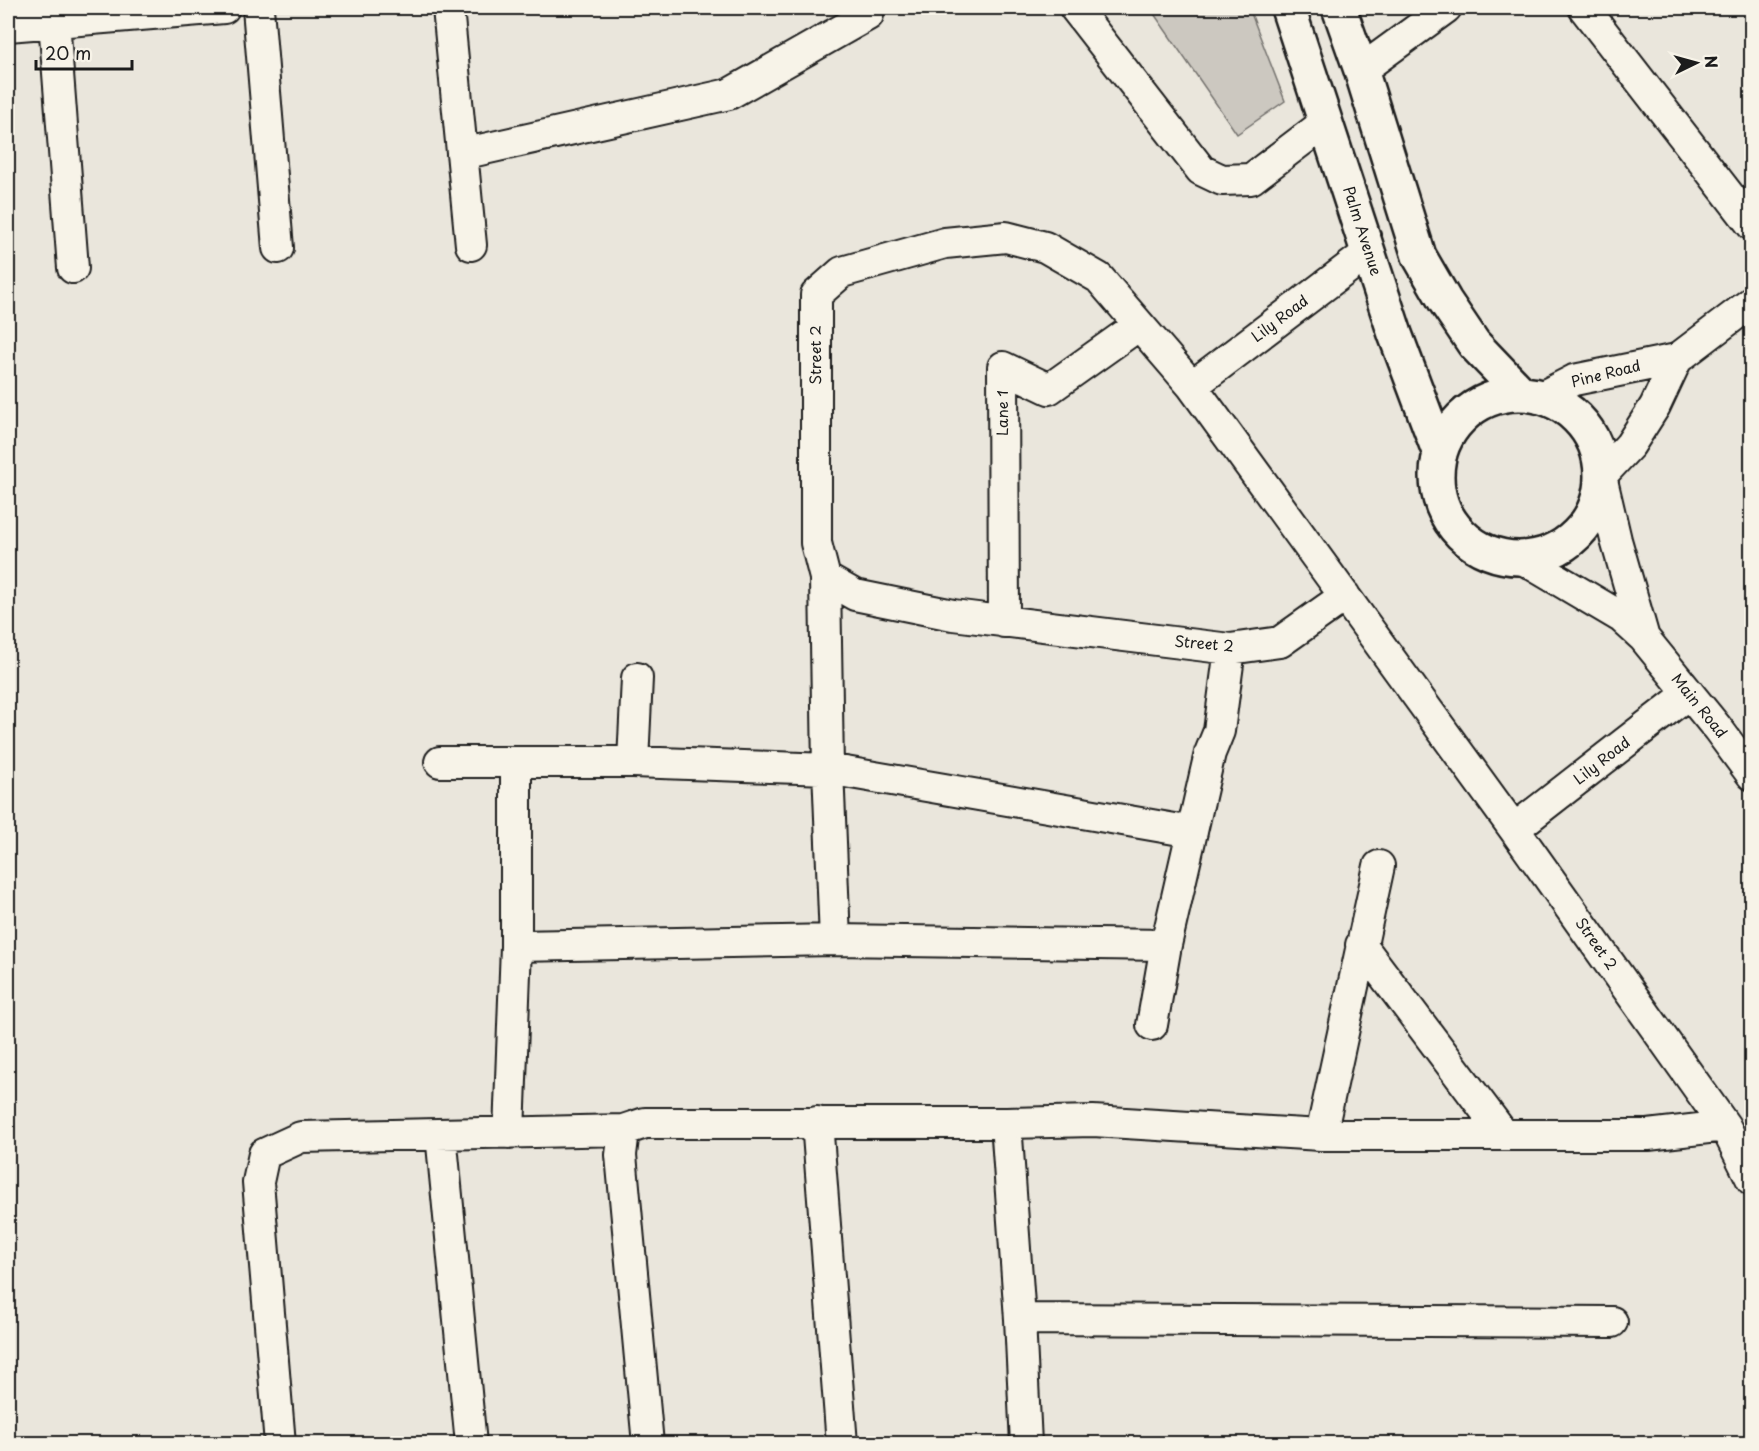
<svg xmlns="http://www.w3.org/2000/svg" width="1759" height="1451" font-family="'Playpen Sans',sans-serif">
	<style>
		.green { fill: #ccc8c0; stroke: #74726e; stroke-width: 1.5 }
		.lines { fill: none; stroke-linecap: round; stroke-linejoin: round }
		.street-casing { stroke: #1c1c1c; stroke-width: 34 }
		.secondary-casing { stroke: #1c1c1c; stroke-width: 38 }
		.street { stroke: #f7f3e8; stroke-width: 30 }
		.secondary { stroke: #f7f3e8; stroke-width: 33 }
		.labels { text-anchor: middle; stroke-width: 4.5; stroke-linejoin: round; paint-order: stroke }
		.street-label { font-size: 15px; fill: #1c1c1c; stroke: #f7f3e8 }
	</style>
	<rect width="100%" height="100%" fill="#eae6dc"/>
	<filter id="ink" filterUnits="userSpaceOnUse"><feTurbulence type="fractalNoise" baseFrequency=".0167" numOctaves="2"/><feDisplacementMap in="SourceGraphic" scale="12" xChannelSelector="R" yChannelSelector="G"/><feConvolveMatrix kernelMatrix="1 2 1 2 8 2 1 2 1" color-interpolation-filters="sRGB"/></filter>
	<g filter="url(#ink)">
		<path class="green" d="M1150 8H1249L1285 101 1237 134Z"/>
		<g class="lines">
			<defs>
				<path id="street" d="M53 8 73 268
					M258 8 278 248
					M448 8 471 245
					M1075 8 1201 170 1222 180 1251 179 1326 122
					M1584 8 1752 225
					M8 26 224 8
					M1361 70 1446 8
					M462 154 729 94 868 15
					M1192 386 1369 252
					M1539 398 1574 380 1677 359
					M1523 559 1621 617 1644 638 1718 729 1752 775
					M825 578 828 769 835 940
					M1345 596 1280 642 1230 649 953 615 855 595 825 578 816 543V295L842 272 945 243 1006 237 1045 247 1099 278 1192 386 1514 829 1725 1126 1752 1180
					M1004 622 1003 367 1049 389 1139 325
					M1644 638 1616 540 1601 476 1630 445 1655 406 1677 359 1752 302
					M440 762H633L828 769 1192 832
					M633 762 637 678
					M1514 829 1689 693
					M1361 945 1504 1135
					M516 946 835 940 1166 945
					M1152 1025 1166 945 1210 753 1219 731 1230 649
					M817 1122 842 1444
					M624 1130 621 1155 648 1444
					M509 1133 516 946V762
					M441 1134 471 1444
					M1321 1135 1379 866
					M1020 1319 1612 1322
					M280 1444 258 1182 264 1154 301 1137 624 1130 645 1123H1006
					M1026 1444 1020 1319 1006 1123 1093 1121 1321 1135H1648L1725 1126"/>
				<path id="secondary" d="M1288 8 1395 334 1440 454
					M1339 8 1361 70 1419 256 1445 301 1474 344 1522 394
					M1437 476a82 82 0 1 1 164 0a82 82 0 1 1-164 0Z"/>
			</defs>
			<use href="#street" class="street-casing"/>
			<use href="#secondary" class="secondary-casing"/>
			<use href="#street" class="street"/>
			<use href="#secondary" class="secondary"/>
		</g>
	</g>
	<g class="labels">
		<g class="street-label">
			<text transform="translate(1362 231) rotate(72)" y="5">Palm Avenue</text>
			<text transform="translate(1280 319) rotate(-37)" y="5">Lily Road</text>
			<text transform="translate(816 355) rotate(-90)" y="5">Street 2</text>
			<text transform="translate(1606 374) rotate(-14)" y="5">Pine Road</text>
			<text transform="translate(1003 413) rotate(-90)" y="5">Lane 1</text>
			<text transform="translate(1204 644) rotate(5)" y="5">Street 2</text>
			<text transform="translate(1699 706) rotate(51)" y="5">Main Road</text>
			<text transform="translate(1602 761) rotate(-38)" y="5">Lily Road</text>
			<text transform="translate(1596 944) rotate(55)" y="5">Street 2</text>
		</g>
	</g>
	<rect width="1759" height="1451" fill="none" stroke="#f7f3e8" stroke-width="30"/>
	<rect x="15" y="15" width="1729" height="1421" fill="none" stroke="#1c1c1c" stroke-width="2" filter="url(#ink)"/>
	<g transform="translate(1696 63) rotate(85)" stroke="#f7f3e8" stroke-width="4.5" paint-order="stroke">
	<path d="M0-4.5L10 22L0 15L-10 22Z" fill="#1c1c1c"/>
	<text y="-9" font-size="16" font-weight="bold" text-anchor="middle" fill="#1c1c1c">N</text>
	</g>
	<path d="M36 60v9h96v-9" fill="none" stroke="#1c1c1c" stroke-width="3"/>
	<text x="45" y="60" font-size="18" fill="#1c1c1c" stroke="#f7f3e8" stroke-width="4.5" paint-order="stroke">20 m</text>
</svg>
